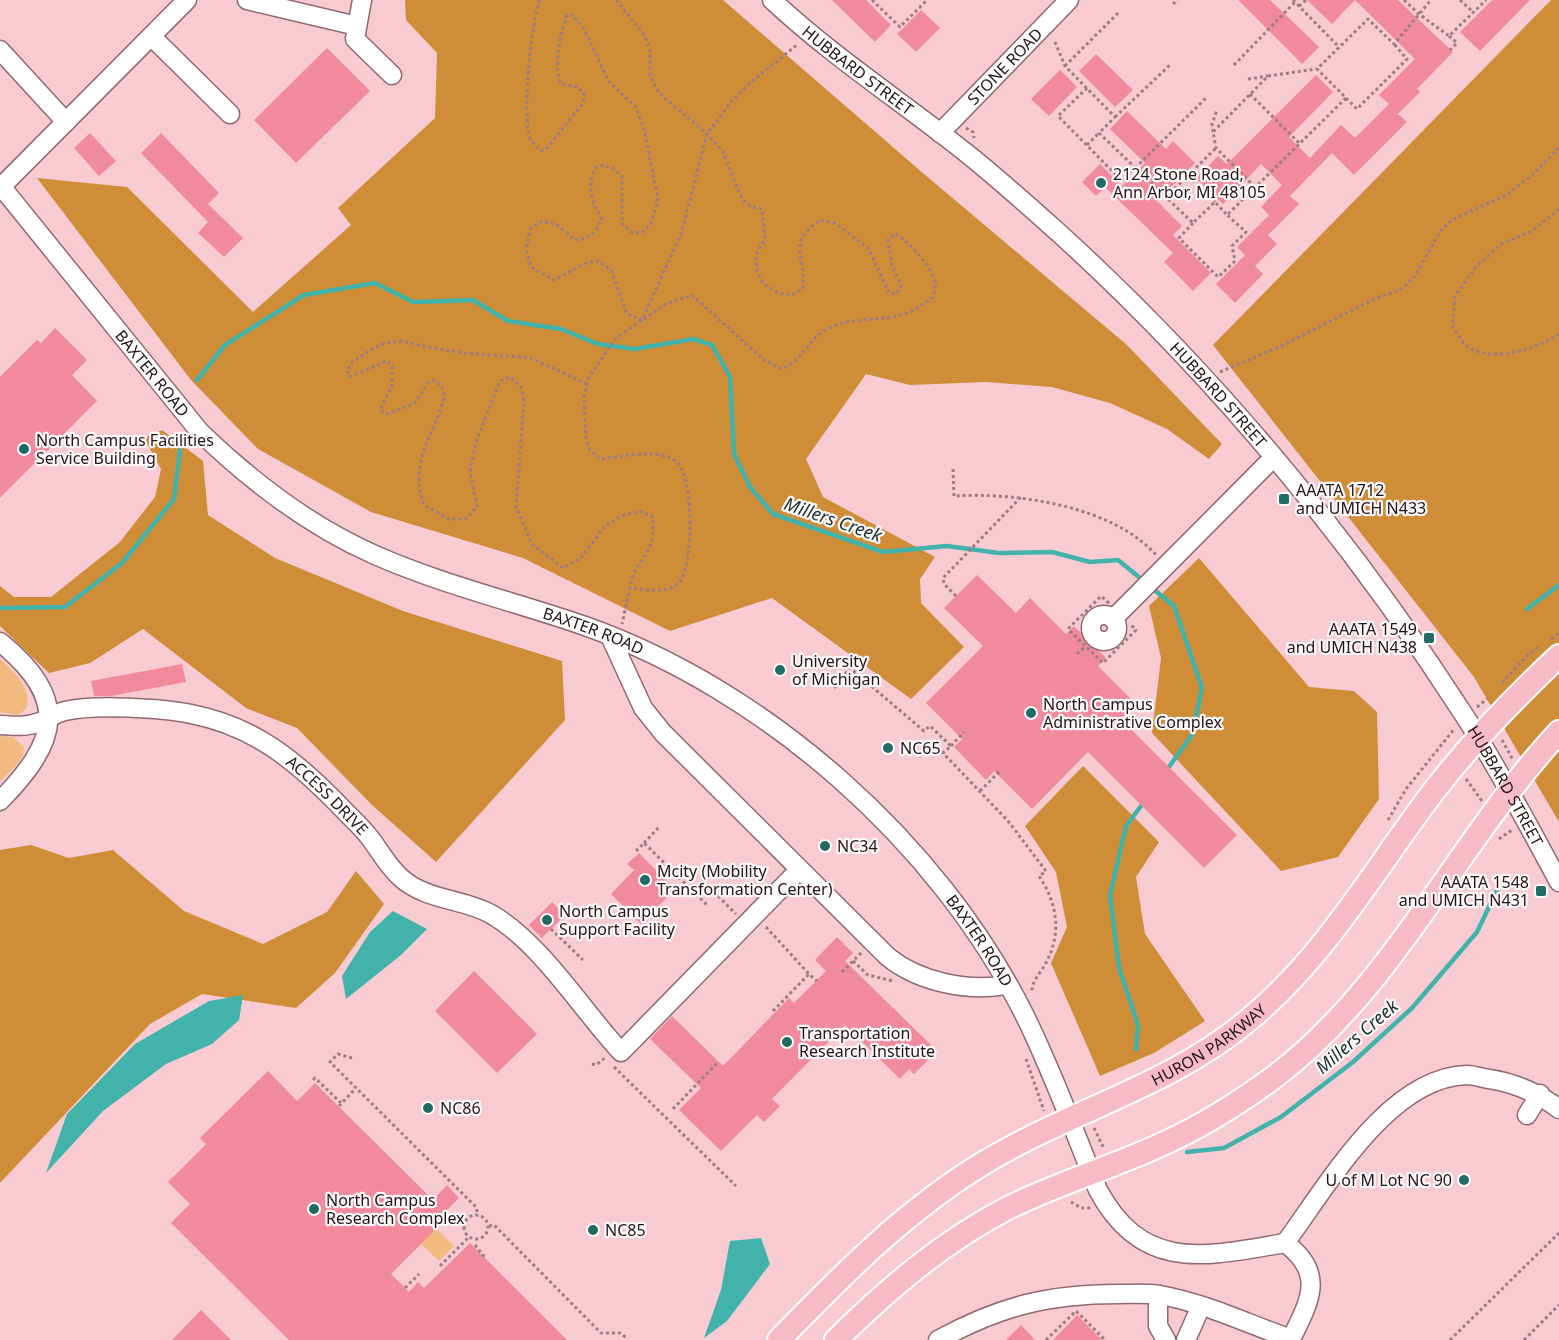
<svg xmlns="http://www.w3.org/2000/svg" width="1559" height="1340" font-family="'Noto Sans',sans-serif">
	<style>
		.green { fill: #f1bb7f }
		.forest { fill: #cf8d38 }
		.water { fill: #42b3ab }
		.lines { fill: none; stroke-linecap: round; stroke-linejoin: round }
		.stream { stroke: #42b3ab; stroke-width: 4.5 }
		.building { fill: #f18a9d }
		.minor-casing { stroke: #91696f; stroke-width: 21 }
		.major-casing { stroke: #fff; stroke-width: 26 }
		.path { stroke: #9d7c82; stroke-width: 3; stroke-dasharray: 3 3; stroke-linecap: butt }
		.minor { stroke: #fff; stroke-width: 18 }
		.major { stroke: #f7bbc7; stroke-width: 22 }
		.poi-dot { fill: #216b66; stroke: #fdf8f9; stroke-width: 2 }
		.labels { text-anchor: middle; stroke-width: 4.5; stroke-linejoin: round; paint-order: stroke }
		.street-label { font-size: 16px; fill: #241417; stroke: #fdf8f9 }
		.poi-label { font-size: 16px; fill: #241417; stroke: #fdf8f9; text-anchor: start }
		.water-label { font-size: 18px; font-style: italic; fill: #193230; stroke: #fdf8f9 }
	</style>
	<rect width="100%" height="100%" fill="#f8cbd2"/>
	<path class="green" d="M0 659C14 672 33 688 26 709L18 715 0 712Z
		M0 736 13 737 24 747C24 762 10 771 0 781Z
		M436 1228 454 1246 439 1261 421 1244Z"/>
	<path class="forest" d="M405 0H723L924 174 1127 345 1222 444 1209 459 1167 429 1110 403 1052 387 986 382 910 385 866 374 806 459 823 497 935 557 920 579 921 603 964 647 911 699 772 598 670 631 523 558 371 512 258 449 191 380 37 178 127 187 253 312 351 225 338 208 435 118 437 53 406 20Z
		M1551 0H1559V822L1474 677 1213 345Z
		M162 430 203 461 208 515 275 558 403 611 562 661 565 720 436 862 372 805 297 728 246 708 143 629 90 663 49 673 0 626V586L14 597H51L120 542 155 497 161 469 144 438Z
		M1199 558 1309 687 1354 691 1377 712 1379 799 1338 857 1281 871 1152 733 1161 658 1149 606Z
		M1083 766 1159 842 1136 877 1145 934 1205 1021 1154 1053 1100 1076 1051 963 1067 927 1056 872 1025 826Z
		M31 845 69 858 113 850 184 911 263 944 327 912 356 871 384 904 335 973 296 1008 202 994 150 1024 0 1183V850Z"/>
	<path class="water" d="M393 911 427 929 401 955 346 999 342 976 370 932Z
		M243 995 239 1020 212 1044 166 1064 103 1111 46 1173 67 1114 135 1044 209 1001Z
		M761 1238 770 1264 727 1321 704 1338 721 1290 730 1241Z"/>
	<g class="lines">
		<path class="stream" d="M197 380 225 345 304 295 375 283 413 302 473 300 508 321 561 329 598 344 635 349 693 339 712 345 730 377 734 454 750 487 773 514 883 552 947 546 999 553 1052 552 1090 562 1118 560 1145 582
			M1152 588 1174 606 1202 688 1192 735 1166 771
			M0 608 65 607 122 563 174 499 180 450
			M1527 609 1559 585
			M1136 1049 1138 1025 1119 968 1110 895 1126 826 1144 802
			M1187 1152 1224 1148 1281 1117 1353 1062 1412 1008 1477 932 1499 886"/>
	</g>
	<path class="building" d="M832 0H866L891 25 875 42Z
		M1238 0H1270L1319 47 1302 64Z
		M1307 0H1398L1453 52 1417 89 1420 92 1398 114 1407 122 1354 175 1332 153 1290 196 1299 204 1268 235 1277 244 1255 266 1263 274 1235 303 1216 284 1245 255 1237 247 1269 215 1261 207 1282 185 1261 164 1223 204 1196 178 1218 156 1227 164 1316 75 1333 92 1289 137 1310 158 1341 125 1355 138 1389 104 1379 95 1415 59 1355 0 1332 24Z
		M1492 0H1530L1480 51 1460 32Z
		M921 10 940 28 916 52 897 34Z
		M327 48 370 91 296 163 254 120Z
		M1096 54 1133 90 1115 107 1079 71Z
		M1060 70 1077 87 1049 116 1031 99Z
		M1127 111 1166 149 1173 141 1195 163 1157 201 1182 226 1173 235 1211 273 1193 291 1164 262 1173 253 1105 187 1096 196 1082 182 1100 164 1122 186 1145 163 1110 129Z
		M90 133 116 161 99 176 74 148Z
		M161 133 219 193 208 204 243 238 224 257 198 233 208 222 141 153Z
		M55 328 87 360 72 375 97 401 0 498V377L37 340 41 343Z
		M977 575 1016 613 1030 598 1066 634 1074 626 1106 658 1098 666 1136 704 1121 719 1237 835 1204 868 1088 752 1032 809 994 771 986 780 954 747 962 739 926 703 983 646 944 608Z
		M182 664 186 682 111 696H94L91 681Z
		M639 853 675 889 641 924 611 894 634 870 627 864Z
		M552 902 565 915 542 938 529 925Z
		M837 937 853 953 845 961 932 1046 923 1055 928 1060 914 1074 909 1069 900 1079 845 1025 772 1099 780 1106 764 1122 757 1115 721 1151 679 1110 701 1088 650 1039 672 1016 723 1066 789 998 794 1003 826 971 815 960Z
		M474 971 537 1034 497 1073 435 1011Z
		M268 1071 297 1101 315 1083 433 1200 447 1185 459 1198 445 1212 449 1216 391 1274 409 1292 418 1282 424 1288 470 1243 567 1340H289L171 1223 190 1204 168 1182 206 1144 200 1138Z
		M201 1310 231 1340H172Z
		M1077 1315 1102 1340H1053Z
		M1021 1325 1035 1340H1006Z"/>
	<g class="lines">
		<defs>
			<g id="minor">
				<path d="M247 0 357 26"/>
				<path d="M362 0 355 39 392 75"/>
				<path id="s1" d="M772 0C834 58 904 103 970 156 1001 181 1031 208 1060 234 1215 375 1351 540 1464 715 1499 769 1529 827 1559 882"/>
				<path d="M152 37 230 114"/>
				<path d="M0 50 66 122"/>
				<path id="s2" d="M940 133 1069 0"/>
				<path id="s3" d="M0 185 200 432C252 482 309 526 375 555 443 585 516 602 585 626 766 690 938 842 1024 1014 1052 1070 1074 1131 1098 1190 1143 1274 1207 1256 1285 1243"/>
				<path d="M1 187 187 0"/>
				<circle cx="1104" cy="628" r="13"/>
				<path d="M1113 619 1274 457"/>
				<path d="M610 636 643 708 663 733 888 957C919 982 968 992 1007 985"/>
				<path d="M0 642C70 699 59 741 0 801"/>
				<path id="s4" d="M0 725C14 726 27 727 40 722 48 719 56 713 65 711 94 704 162 708 191 714 254 726 296 761 339 805 349 816 361 826 370 838 380 851 387 865 400 877 426 901 462 898 491 914 541 943 582 1010 621 1052L799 870"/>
				<path d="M1527 1115 1540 1094"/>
				<path d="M1158 1295V1326L1166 1340"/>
				<path d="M938 1340C1000 1306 1049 1294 1118 1294 1132 1294 1147 1293 1160 1295 1205 1303 1248 1324 1291 1339 1310 1301 1326 1273 1285 1243 1327 1187 1388 1077 1467 1075 1474 1075 1482 1078 1489 1079 1516 1083 1538 1093 1559 1109"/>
				<path d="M1186 1340 1201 1306"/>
			</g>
			<g id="major">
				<path id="s5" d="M779 1340C843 1274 908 1208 987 1161 1074 1109 1173 1085 1251 1018 1327 954 1374 870 1433 792 1471 743 1514 698 1559 656"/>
				<path d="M836 1340C888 1289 942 1242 1008 1208 1060 1182 1117 1166 1169 1141 1206 1124 1240 1102 1273 1078 1394 987 1457 842 1559 732"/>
			</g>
		</defs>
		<use href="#minor" class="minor-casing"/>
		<use href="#major" class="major-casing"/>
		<path class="path" d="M540 0C531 21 521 120 531 140 533 144 538 148 541 151L548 147 583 103 584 93 577 87 561 84C553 63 560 36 567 15H573L584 29 609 82 636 107 644 129 658 199 651 223 642 233 631 232 622 223V177L614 169 603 165 595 168C587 187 591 202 602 219 595 234 590 238 575 240L557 225 542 221 531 228 526 248 531 267 554 280 586 263 598 261 611 270 627 314 642 320 681 234 707 134 732 101 750 83 798 44
			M616 0 643 33 650 48V75L659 93 707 134 723 152 742 199 751 207 762 209 765 239 756 255 757 272 764 284 778 293 792 295 802 290C809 259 783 243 821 220L835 223 868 248 889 293 896 294 901 286 892 266 888 240 895 234C908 240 933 268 935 283 936 287 934 293 933 297 893 330 870 311 831 327 809 336 805 359 782 369L764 360 692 295 666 304 616 338 589 377 584 397 586 440 590 450 600 459C622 457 658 447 677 462 694 477 694 567 679 583 666 595 646 589 630 588L622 624
			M872 0 900 27 927 0
			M1293 0 1339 47
			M1404 0 1419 14 1449 36 1486 0
			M1460 0 1473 12
			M1173 4 1178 0
			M1299 6 1306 0
			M1449 36 1457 43 1450 50
			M1055 42 1065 66 1115 117 1099 133 1193 223 1215 202 1227 215 1346 98 1317 69 1368 19 1394 44 1431 0
			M1234 65 1295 2
			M1065 66 1119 12
			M1248 79 1268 76
			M1087 88 1058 116 1122 181 1206 98
			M1250 94 1300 144
			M1346 98 1357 109 1407 59 1394 44
			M1115 117 1171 64
			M966 128 973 132 974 138
			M1213 132 1212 124 1217 110
			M1087 145 1099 133
			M1188 176 1215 202
			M1255 187 1216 148 1213 132 1268 76 1316 69
			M1166 197 1216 148
			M1559 209 1532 231 1501 244 1476 267 1455 296 1452 325C1456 331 1460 340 1466 345 1490 365 1536 349 1559 334
			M1193 223 1179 238 1218 277 1235 261 1232 246 1246 232 1227 215
			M1220 372 1281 346 1372 300 1402 289 1415 276 1441 230 1452 220 1506 195 1529 178 1559 148
			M587 384 531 358 464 353 427 347 403 341 385 343 371 350 352 362 347 370 350 377 386 361 392 365V386L380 410 387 414 415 403 428 383 433 380 441 385 445 395C434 437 408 461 424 505L449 519H466L477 506 470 472 476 442 500 381 510 377 521 387 524 401 516 507 532 544 563 568 581 558 605 526 621 516 640 511 653 517C653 526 654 537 650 546 643 563 633 566 630 588
			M953 469 954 496C1016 492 1113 506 1156 555
			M956 596 944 584 943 578 1021 497
			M1109 603 1101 596 1068 629 1103 663 1136 630 1130 624
			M1551 639 1559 633
			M1077 654 1086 646
			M1502 683 1528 655 1540 646
			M834 688 850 668 924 731 930 726 951 746 943 753 1008 821 1046 871 1039 876C1059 906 1062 937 1043 968 1038 976 1031 983 1032 993
			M1477 707 1487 699
			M1502 740 1513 760
			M951 746 964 732
			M1466 779 1482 801
			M980 791 1001 770
			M1388 820 1406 789 1455 728
			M1499 839 1512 830
			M644 843 659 827
			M636 851 644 843 708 906
			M718 896 736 914
			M766 927 809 974
			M551 929 583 960
			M853 961 868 975 893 981
			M842 972 862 952
			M773 1011 809 974 817 981
			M352 1058 338 1054 330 1062 477 1208V1214
			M1026 1059 1044 1111
			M592 1064 596 1065 605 1058
			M614 1067 736 1186
			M313 1080 315 1078 341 1103
			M339 1106 356 1088
			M673 1109 718 1062
			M1094 1128 1104 1149
			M1071 1202 1081 1208H1091
			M464 1227a12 12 0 1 1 24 0a12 12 0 1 1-24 0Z
			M489 1226 494 1225 601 1333H620L628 1339
			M475 1245 486 1259
			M440 1266 469 1237
			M405 1288 419 1274
			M1046 1340 1076 1311 1105 1340
			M1450 1340 1559 1233
			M1524 1340 1559 1305"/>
		<use href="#minor" class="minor"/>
		<use href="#major" class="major"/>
	</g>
	<g class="poi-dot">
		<circle cx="1101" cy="183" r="6"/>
		<circle cx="24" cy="449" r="6"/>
		<rect x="1278" y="493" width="12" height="12" rx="3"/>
		<rect x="1423" y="632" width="12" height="12" rx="3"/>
		<circle cx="780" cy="670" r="6"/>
		<circle cx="1031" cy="713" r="6"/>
		<circle cx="888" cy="748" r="6"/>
		<circle cx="825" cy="846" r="6"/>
		<circle cx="645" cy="880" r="6"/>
		<rect x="1535" y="885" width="12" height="12" rx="3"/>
		<circle cx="547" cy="920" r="6"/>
		<circle cx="787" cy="1042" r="6"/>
		<circle cx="428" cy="1108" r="6"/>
		<circle cx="1464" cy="1180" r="6"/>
		<circle cx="314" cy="1209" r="6"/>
		<circle cx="593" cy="1230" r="6"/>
	</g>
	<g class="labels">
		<g class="street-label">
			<text dy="6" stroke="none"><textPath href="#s2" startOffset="93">STONE ROAD</textPath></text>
			<text dy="6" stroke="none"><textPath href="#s1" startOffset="111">HUBBARD STREET</textPath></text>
			<text dy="6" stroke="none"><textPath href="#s3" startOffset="242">BAXTER ROAD</textPath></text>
			<text dy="6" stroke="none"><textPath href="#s1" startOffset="597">HUBBARD STREET</textPath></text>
			<text dy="6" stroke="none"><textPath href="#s3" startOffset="764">BAXTER ROAD</textPath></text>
			<text dy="6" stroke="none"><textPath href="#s1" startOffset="1083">HUBBARD STREET</textPath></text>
			<text dy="6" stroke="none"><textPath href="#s4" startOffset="356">ACCESS DRIVE</textPath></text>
			<text dy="6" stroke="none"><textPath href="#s3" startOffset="1268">BAXTER ROAD</textPath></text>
			<text dy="6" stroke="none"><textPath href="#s5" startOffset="526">HURON PARKWAY</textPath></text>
		</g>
		<g class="poi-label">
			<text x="1113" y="180">2124 Stone Road,<tspan x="1113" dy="18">Ann Arbor, MI 48105</tspan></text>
			<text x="36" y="446">North Campus Facilities<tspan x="36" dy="18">Service Building</tspan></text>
			<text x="1296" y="496">AAATA 1712<tspan x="1296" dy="18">and UMICH N433</tspan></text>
			<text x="1417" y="635" text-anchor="end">AAATA 1549<tspan x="1417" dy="18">and UMICH N438</tspan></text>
			<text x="792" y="667">University<tspan x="792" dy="18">of Michigan</tspan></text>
			<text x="1043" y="710">North Campus<tspan x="1043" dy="18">Administrative Complex</tspan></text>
			<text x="900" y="754">NC65</text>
			<text x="837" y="852">NC34</text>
			<text x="657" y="877">Mcity (Mobility<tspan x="657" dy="18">Transformation Center)</tspan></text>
			<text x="1529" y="888" text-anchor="end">AAATA 1548<tspan x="1529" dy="18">and UMICH N431</tspan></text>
			<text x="559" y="917">North Campus<tspan x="559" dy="18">Support Facility</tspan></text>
			<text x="799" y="1039">Transportation<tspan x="799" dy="18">Research Institute</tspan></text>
			<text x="440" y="1114">NC86</text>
			<text x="1452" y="1186" text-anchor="end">U of M Lot NC 90</text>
			<text x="326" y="1206">North Campus<tspan x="326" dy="18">Research Complex</tspan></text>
			<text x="605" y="1236">NC85</text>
		</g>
		<g class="water-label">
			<text transform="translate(833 520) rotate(19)" y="6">Millers Creek</text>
			<text transform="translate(1357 1037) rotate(-41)" y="6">Millers Creek</text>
		</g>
	</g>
</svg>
